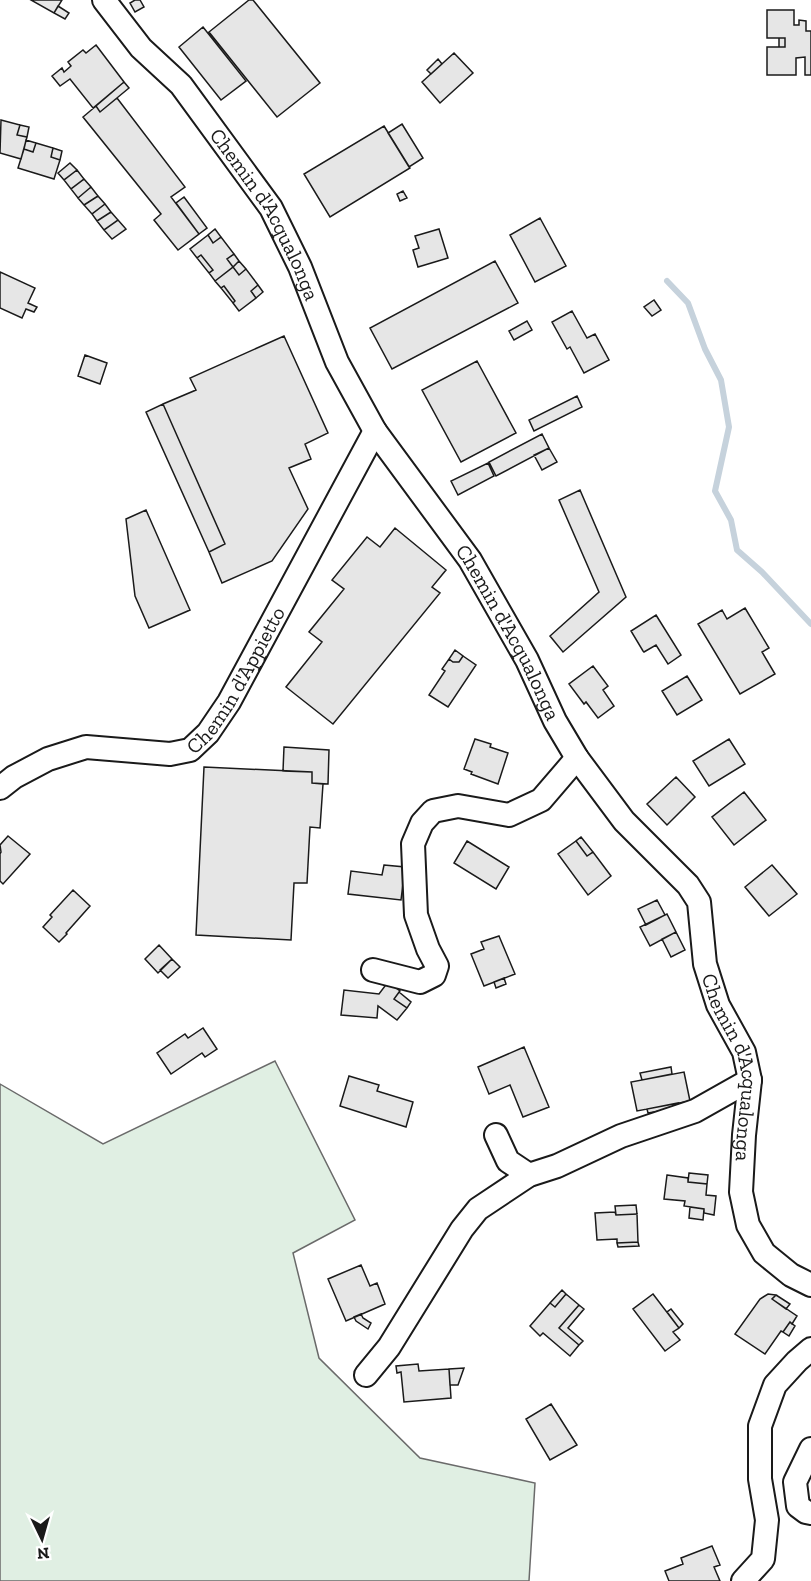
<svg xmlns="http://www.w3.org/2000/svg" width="811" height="1581" font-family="'Zilla Slab',serif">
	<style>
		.green { fill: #e0efe3; stroke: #6a6a6a; stroke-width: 1.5 }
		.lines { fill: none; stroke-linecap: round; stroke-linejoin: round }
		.stream { stroke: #c6d2dc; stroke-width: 6 }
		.building { fill: #e6e6e6; stroke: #1a1a1a; stroke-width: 1.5 }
		.minor-casing { stroke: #1a1a1a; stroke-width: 26 }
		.minor { stroke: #fff; stroke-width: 22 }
		.labels { text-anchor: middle; stroke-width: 4.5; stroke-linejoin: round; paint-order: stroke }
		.street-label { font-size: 21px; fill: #1a1a1a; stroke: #fff }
	</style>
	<rect width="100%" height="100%" fill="#fff"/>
	<path class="green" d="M275 1061 355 1220 293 1253 319 1358 420 1458 535 1483 529 1581H0V1084L103 1144Z"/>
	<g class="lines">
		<path class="stream" d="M667 281 688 303 705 349 721 380 729 427 715 491 731 520 737 550 762 572 811 624"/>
	</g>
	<path class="building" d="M31 0H62L54 13Z
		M135 0H140L144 7 135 12 130 3Z
		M249 0H253L320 83 277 117 209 32Z
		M58 6 69 13 65 19 54 13Z
		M767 10H794V25H799V20L806 21V31H811V75H805V57L796 58V75H767V47H785V38H767Z
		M203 27 246 81 221 100 179 47Z
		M779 38H785V47H779Z
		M96 45 124 82 93 108 70 79 60 86 52 76 62 68 64 72 71 66 68 62 83 50 86 53Z
		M454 53 473 73 440 103 422 82Z
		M438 59 442 64 431 74 427 70Z
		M124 82 129 88 100 112 96 106Z
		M117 98 185 187 171 197 199 234 178 250 154 220 161 214 83 117 96 106 100 112Z
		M1 120 20 125 17 135 27 137 21 159 0 153Z
		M402 124 423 158 409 167 388 133Z
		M20 125 29 127 27 137 17 135Z
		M384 126 410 168 330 217 304 174Z
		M26 140 36 143 33 152 24 149Z
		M36 143 53 148 51 157 60 160 54 179 18 168 24 149 33 152Z
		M53 148 62 151 60 160 51 157Z
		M70 163 77 170 64 180 58 173Z
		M77 170 84 179 71 189 64 180Z
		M84 179 91 187 78 198 71 189Z
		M91 187 98 196 84 205 78 198Z
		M403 191 407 198 400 201 397 194Z
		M98 196 105 204 92 214 84 205Z
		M184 197 207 228 199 234 176 203Z
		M105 204 111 212 97 221 92 214Z
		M111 212 118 220 104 230 97 221Z
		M540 218 566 266 535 282 510 235Z
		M118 220 126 229 112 239 104 230Z
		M215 229 221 237 213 243 208 235Z
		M439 229 448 258 418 267 413 250 419 248 415 236Z
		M208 235 213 243 221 237 234 254 227 259 233 267 215 281 209 273 213 270 201 255 197 258 190 249Z
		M234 254 239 261 233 267 227 259Z
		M201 255 213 270 209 273 197 258Z
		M239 261 246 269 239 275 233 267Z
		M495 261 518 303 392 369 370 328Z
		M233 267 239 275 246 269 258 285 251 291 256 298 239 311 233 303 235 301 224 286 221 288 215 281Z
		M0 272 35 288 28 303 37 307 34 312 26 309 22 318 0 308Z
		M258 285 263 292 256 298 251 291Z
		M224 286 235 301 233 303 221 288Z
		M654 300 661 310 652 316 644 307Z
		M572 311 587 338 595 334 609 360 584 373 570 347 567 349 552 322Z
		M527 321 532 330 514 340 509 331Z
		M284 336 328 433 305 444 311 459 289 468 308 509 272 561 222 583 209 552 225 544 163 404 196 390 190 378Z
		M85 355 107 363 100 384 78 376Z
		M477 361 516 433 461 462 422 390Z
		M577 396 582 407 534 431 529 420Z
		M163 404 225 544 209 552 146 412Z
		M542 434 549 448 496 476 489 462Z
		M549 448 557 462 542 470 534 455Z
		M488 463 494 476 458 495 451 481Z
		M580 490 626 597 563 652 550 636 599 592 559 500Z
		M146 510 190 610 149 628 135 596 126 519Z
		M395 528 446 570 432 587 440 593 333 724 286 687 322 642 309 632 344 589 332 580 367 537 380 547Z
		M745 608 769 648 762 652 775 674 740 694 698 624 722 610 727 619Z
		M656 615 681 655 668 664 656 645 644 652 643 651 631 631Z
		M455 650 463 656 459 662H453L449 659Z
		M463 656 476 665 448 707 429 695 445 671 442 669 449 659 453 662H459Z
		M593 666 608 686 603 690 614 706 598 718 586 702 584 704 569 684Z
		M687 676 702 700 677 715 662 691Z
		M475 739 491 744 490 747 508 753 498 784 471 774 472 772 464 769Z
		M729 739 745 764 709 786 693 761Z
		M284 747 329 750 328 784 312 783V772L283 771Z
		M204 767 312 772V783L323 784 320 828 310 827 307 883H294L291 940 196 935Z
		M676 777 695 797 667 825 647 804Z
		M744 792 766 820 734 845 712 817Z
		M8 836 30 854 3 884 0 881V854L1 852 0 845Z
		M581 837 593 852 587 856 576 841Z
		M467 841 509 867 496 889 454 863Z
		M576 841 587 856 593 852 611 876 588 895 558 854Z
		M384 865 405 867 401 900 348 894 351 871 382 875Z
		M772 865 797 894 769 916 745 887Z
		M73 890 90 906 66 933 67 934 59 942 43 927 52 917 50 915Z
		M657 900 665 915 646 925 638 909Z
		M667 914 676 932 650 946 640 927Z
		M676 932 685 950 671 957 662 939Z
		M499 936 515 974 484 986 471 954 484 949 481 942Z
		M159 945 172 959 158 973 145 959Z
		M172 959 180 967 168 978 160 970Z
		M504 978 506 984 496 988 494 982Z
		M388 982 400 991 394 999 407 1008 397 1020 378 1006 377 1018 341 1015 344 990 379 994Z
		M399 992 411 1002 407 1008 394 999Z
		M203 1028 217 1049 205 1057 202 1053 171 1074 157 1053 185 1034 188 1038Z
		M524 1047 549 1107 523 1117 510 1085 489 1094 478 1067Z
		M671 1067 672 1074 642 1080 640 1073Z
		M684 1072 690 1101 637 1111 631 1082Z
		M349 1076 379 1085 377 1091 413 1102 406 1127 340 1106Z
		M678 1103V1108L648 1113 647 1109Z
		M689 1173 708 1175 707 1184 688 1182Z
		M667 1175 688 1178V1182L707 1184 706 1195 716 1196 714 1215 704 1213V1209L684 1206 685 1201 664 1199Z
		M636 1205 637 1214 616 1215 615 1206Z
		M690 1207 704 1209 703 1220 689 1218Z
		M615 1212 616 1215 637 1214 638 1242 617 1243V1239L597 1240 595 1213Z
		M638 1242 639 1246 618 1247 617 1243Z
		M361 1265 370 1286 377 1283 385 1304 346 1321 328 1279Z
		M562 1290 566 1294 555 1307 550 1303Z
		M566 1294 579 1305 559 1328 579 1345 570 1356 543 1333 540 1336 530 1326 550 1303 555 1307Z
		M653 1294 679 1328 673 1332 680 1340 665 1351 633 1309Z
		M768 1294 776 1295 772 1299 797 1316 792 1324 790 1322 783 1332 781 1331 765 1354 735 1334 760 1299Z
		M776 1295 790 1304 786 1309 772 1299Z
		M579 1305 584 1309 568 1328 583 1341 579 1345 559 1328Z
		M671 1309 683 1324 679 1328 667 1312Z
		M361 1314 363 1318 371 1323 368 1329 356 1321 354 1317Z
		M790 1322 795 1326 789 1336 783 1332Z
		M418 1364 419 1371 449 1369 451 1398 404 1402 401 1372 397 1373 396 1366Z
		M464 1368 458 1385H450L449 1369Z
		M551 1404 577 1445 550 1460 526 1419Z
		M712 1546 720 1565 714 1567 720 1581H669L665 1571 683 1564 681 1558Z"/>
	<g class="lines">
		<defs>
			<g id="minor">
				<path id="s1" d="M104 0 141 48 181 85 271 208 300 267 337 362 375 431 470 560 527 660 555 721 577 758 624 821 688 885 699 902 705 964 718 1005 744 1052 750 1080 744 1135 741 1192 748 1225 764 1253 791 1275 811 1285"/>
				<path id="s2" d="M0 788 14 777 48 759 86 747 170 754 190 750 208 733 229 702 375 431"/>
				<path d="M373 970 420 982 434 975 437 966 428 949 416 915 413 844 422 823 433 811 458 806 509 815 541 800 577 758"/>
				<path d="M496 1135 508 1161 529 1175"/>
				<path d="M366 1375 389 1347 462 1229 478 1209 529 1175 557 1166 621 1136 695 1111 750 1080"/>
				<path d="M811 1449 795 1482 798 1506 806 1512 811 1513"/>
				<path d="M743 1581 763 1559 767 1520 760 1479V1426L775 1385 797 1361 811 1349"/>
			</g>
		</defs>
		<use href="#minor" class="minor-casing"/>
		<use href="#minor" class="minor"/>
	</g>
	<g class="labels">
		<g class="street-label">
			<text dy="7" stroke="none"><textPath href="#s1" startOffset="270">Chemin d'Acqualonga</textPath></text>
			<text dy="7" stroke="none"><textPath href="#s1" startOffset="756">Chemin d'Acqualonga</textPath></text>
			<text dy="7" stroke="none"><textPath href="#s2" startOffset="285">Chemin d'Appietto</textPath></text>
			<text dy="7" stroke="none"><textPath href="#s1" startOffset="1260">Chemin d'Acqualonga</textPath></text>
		</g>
	</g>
	<g transform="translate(42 1539) rotate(175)" stroke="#ffffff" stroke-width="4.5" paint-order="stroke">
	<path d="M0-4.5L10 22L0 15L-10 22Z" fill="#1a1a1a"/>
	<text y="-9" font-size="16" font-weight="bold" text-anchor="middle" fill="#1a1a1a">N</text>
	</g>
</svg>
